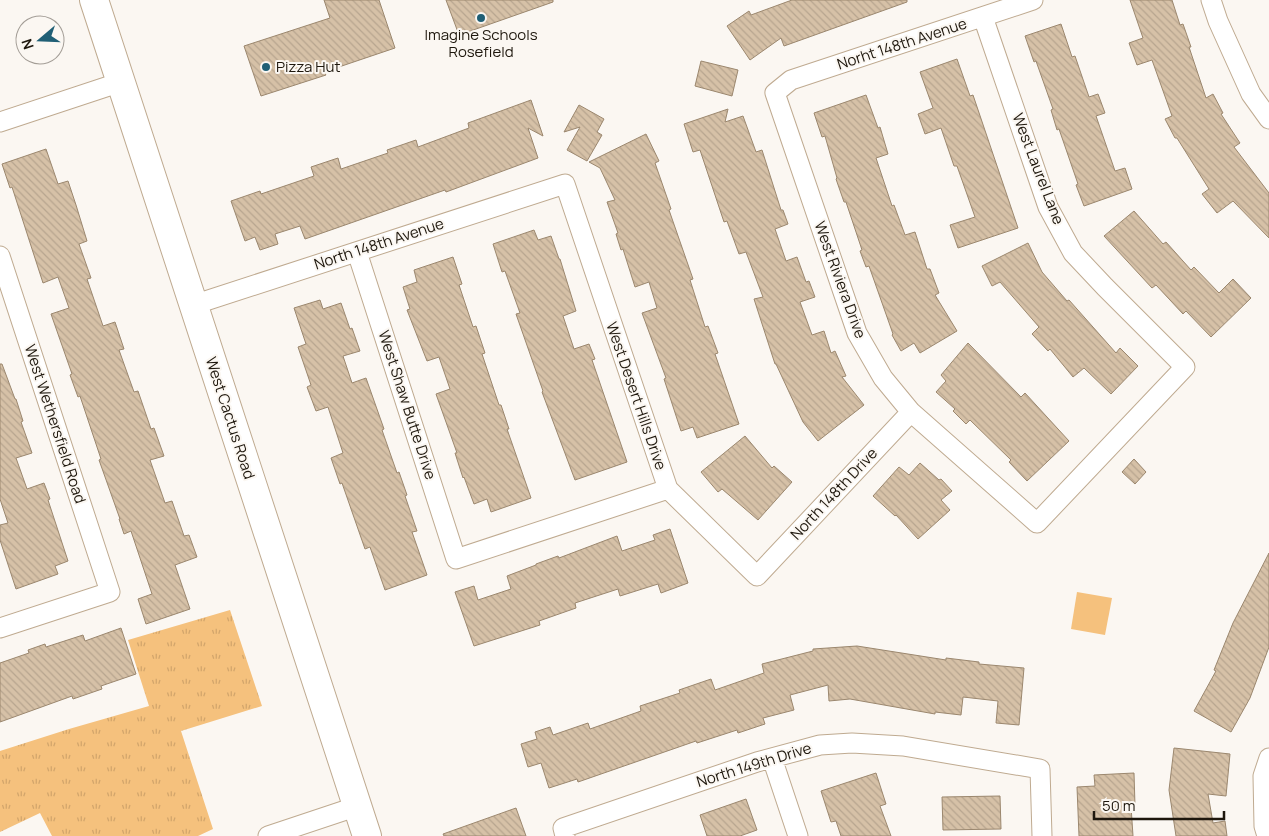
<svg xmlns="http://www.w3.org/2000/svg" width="1269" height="836" font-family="Manrope,sans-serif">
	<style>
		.grass { fill: url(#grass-tufts) }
		.pitch { fill: #f5c17d }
		.building { fill: url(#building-back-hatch); stroke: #9b876e }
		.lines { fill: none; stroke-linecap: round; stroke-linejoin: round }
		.street-casing { stroke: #bfaa90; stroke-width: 21 }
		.secondary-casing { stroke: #bfaa90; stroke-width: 30 }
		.street { stroke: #fff; stroke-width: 19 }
		.secondary { stroke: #fff; stroke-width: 28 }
		.poi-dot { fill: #205f75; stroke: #fbf7f2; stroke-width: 2 }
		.labels { text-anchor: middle; stroke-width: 4; stroke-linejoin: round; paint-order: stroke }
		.poi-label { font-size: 15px; fill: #1e170d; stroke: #fbf7f2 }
		.street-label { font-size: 15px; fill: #1e170d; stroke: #fbf7f2 }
	</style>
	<defs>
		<pattern id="grass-tufts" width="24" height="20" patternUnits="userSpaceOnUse" patternTransform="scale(1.25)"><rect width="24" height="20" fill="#f5c17d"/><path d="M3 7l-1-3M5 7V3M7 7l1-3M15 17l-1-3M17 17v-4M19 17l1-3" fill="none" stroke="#d2a56b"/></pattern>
		<pattern id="building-back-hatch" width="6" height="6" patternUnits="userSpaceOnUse" patternTransform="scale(1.25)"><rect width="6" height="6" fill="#d6c1a7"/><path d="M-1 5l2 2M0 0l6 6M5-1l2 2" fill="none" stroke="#b7a58f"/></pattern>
	</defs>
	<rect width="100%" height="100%" fill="#fbf7f2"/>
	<path class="grass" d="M230 610 262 706 181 731 213 829 198 836H52L40 813 0 832V751L69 729 149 706 128 640Z"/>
	<path class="pitch" d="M1077 592 1112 598 1105 635 1071 629Z"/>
	<path class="building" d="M324 0H379L395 48 324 72 326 75 261 96 244 46 330 18Z
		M446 0H553V2L459 35Z
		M792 0H907V2L784 46 781 38 750 60 727 26 749 11 751 15Z
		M1130 0H1172L1180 25 1183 24 1191 47H1189L1206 98 1213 94 1223 113 1221 114 1240 143 1234 147 1269 193V238L1233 201 1217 213 1202 194 1209 189 1177 138H1175L1165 119 1172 116 1152 60 1137 65 1129 43 1143 38Z
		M1061 24 1072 57 1075 56 1089 97 1098 94 1105 113 1096 116 1115 171 1125 168 1132 189 1084 206 1076 185 1078 184 1059 129 1057 130 1051 110 1053 109 1036 61 1034 62 1025 36Z
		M957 59 970 96 973 95 1018 228 958 248 950 225 975 217 957 166H954L941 128 925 134 918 114 933 108 920 72Z
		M701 61 738 70 732 96 695 86Z
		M866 95 878 128 880 127 888 154 876 158 892 206 894 205 905 235 915 232 927 269H930L939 293 935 295 957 331 920 353 914 343 901 351 892 335 893 334 869 266 866 267 860 251 862 250 846 202H844L836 179 837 178 825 136 822 137 814 113Z
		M531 100 543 136 528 128 538 158 446 192 445 190 305 239 300 226 275 234 278 244 260 250 255 237 245 241 231 201 260 191 261 194 314 176 311 167 338 158 341 169 388 153 387 150 416 140 418 147 469 128 468 123Z
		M579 105 604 119 597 132 602 135 587 161 567 150 580 127 564 132Z
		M728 109 725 122 743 116 756 152 762 150 781 210H783L788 224 775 229 786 261 797 257 806 282 809 281 815 297 800 302 812 335 824 331 831 353 835 351 846 376 842 377 864 405 818 441 803 422 776 364H775L754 299 763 297 746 252 739 254 727 221 724 222 700 150 693 152 684 124Z
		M646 134 659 161 655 163 671 209 669 210 693 279 690 280 705 327 708 326 718 353 715 354 739 424 697 438 693 427 681 431 664 379 666 378 642 313 657 308 649 282 635 287 623 249 621 250 616 234 618 233 607 202 615 200 600 168 589 162Z
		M46 149 58 184 68 181 76 205 87 241 79 244 91 278 87 279 103 326 115 322 124 349 119 350 134 392 138 391 151 429 154 428 164 456 150 460 165 503 172 501 184 536 189 535 197 557 175 565 190 609 146 624 138 599 152 594 131 531 124 534 119 519H120L99 460 101 459 80 396 78 397 70 375 72 374 51 314 69 308 58 277 43 283 12 187 10 188 2 164Z
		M1134 211 1163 244 1166 242 1191 270 1194 267 1219 293 1233 279 1251 298 1211 337 1186 311 1183 314 1156 285 1152 288 1104 236Z
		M534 230 538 240 551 236 559 259H560L576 311 563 316 574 349 589 344 595 359 592 360 627 462 575 480 542 392 543 391 516 314 520 313 505 271 502 272 493 244Z
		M1028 243 1042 272 1067 301 1069 300 1116 353 1120 348 1138 366 1111 394 1084 368 1073 377 1050 349 1048 351 1032 334 1039 327 1000 282 992 286 982 266Z
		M453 257 462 284 459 285 473 327 476 326 485 353 482 354 499 405H501L509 429H507L531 498 491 512 487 499 474 504 464 477 463 478 455 453H457L436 394 450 389 439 357 427 361 407 310 410 309 403 287 417 282 414 270Z
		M320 300 323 309 341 303 350 329 352 328 360 351 343 356 352 383 366 378 384 429 382 430 397 473 399 472 407 495 405 496 417 531 412 532 427 575 385 590 370 547 365 549 342 483 340 484 331 458 343 453 328 407 316 411 307 387 311 385 298 347 306 344 294 308Z
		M968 343 1021 397 1025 393 1069 441 1027 481 1009 462 1011 460 970 420 966 424 953 411 955 409 936 392 946 381 941 375Z
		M0 364H2L15 399H16L23 421 21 422 32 453 16 458 27 489 44 483 50 499 48 500 68 561 55 566 58 574 16 589 0 540V525L8 523 0 499Z
		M745 436 772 468 774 466 792 482 758 520 722 489 718 492 701 472Z
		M1134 459 1146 472 1135 484 1122 472Z
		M920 463 939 480 941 479 952 491 941 500 950 510 918 539 896 515 895 516 873 496 899 467 909 475Z
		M670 529 688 583 661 593 658 584 620 596 618 589 575 603 576 608 539 621 540 625 474 646 455 592 474 586 478 600 511 589 507 576 536 565V564L558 556 559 558 617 536 622 551 655 540 653 535Z
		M1269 553V647L1250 698 1231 732 1194 711 1216 671 1214 670 1233 623Z
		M121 628 136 674 101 686 102 689 73 699 72 696 0 722V663L29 653 28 650 45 644 46 647 83 635 85 641Z
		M857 646 946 660V658L979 662V664L1024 668 1019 725 996 723 998 701 963 697 961 715 935 712V714L850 699 829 701 828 685 790 695 794 710 763 718 765 724 738 733 737 730 697 743 696 741 578 782 577 779 549 788 541 763 528 767 521 744 537 739 535 732 550 727 553 735 588 723 590 729 641 711 640 706 680 693 679 690 711 679 715 690 764 673 762 664 813 651V649Z
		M1174 748 1230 754 1226 796 1208 794 1213 823 1225 821 1227 836H1176L1169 790Z
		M876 773 886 804 880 806 891 836H841L836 821 831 822 821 791Z
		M1134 773 1135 806H1131L1133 836H1079L1077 787 1095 786 1094 775Z
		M1000 796 1001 829 943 830 942 797Z
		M746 799 757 830 740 836H707L700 815Z
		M516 808 526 836H444L443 834Z"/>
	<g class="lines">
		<defs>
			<path id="street" d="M1211 0 1218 21 1251 94 1269 119
				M983 17 1048 207 1073 253 1105 287 1185 367 1037 523 911 412 883 378 857 333 775 93 791 80 1033 0
				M0 122 121 82
				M357 252 456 559 668 489
				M0 256 110 592 0 628
				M193 305 565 184 668 489 757 576 911 412
				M772 758 798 836
				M268 836 358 806
				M565 836 563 828 757 762 820 745 852 743 903 746 1040 769 1042 836
				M1267 836 1264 826 1263 776 1269 758"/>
			<path id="secondary" d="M94 0 367 836"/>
		</defs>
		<use href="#street" class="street-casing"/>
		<use href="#secondary" class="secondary-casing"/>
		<use href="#street" class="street"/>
		<use href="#secondary" class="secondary"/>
	</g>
	<g class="poi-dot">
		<circle cx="481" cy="18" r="5"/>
		<circle cx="266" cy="67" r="5"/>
	</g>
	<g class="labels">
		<g class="poi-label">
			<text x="481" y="40">Imagine Schools<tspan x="481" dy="17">Rosefield</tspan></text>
			<text x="276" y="72" text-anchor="start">Pizza Hut</text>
		</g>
		<g class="street-label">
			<text transform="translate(902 44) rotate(-18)" y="5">Norht 148th Avenue</text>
			<text transform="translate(1038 169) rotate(69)" y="5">West Laurel Lane</text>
			<text transform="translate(379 244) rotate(-18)" y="5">North 148th Avenue</text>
			<text transform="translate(840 280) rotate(70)" y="5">West Riviera Drive</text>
			<text transform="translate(636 396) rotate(71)" y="5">West Desert Hills Drive</text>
			<text transform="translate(407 405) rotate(72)" y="5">West Shaw Butte Drive</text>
			<text transform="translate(230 418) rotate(72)" y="5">West Cactus Road</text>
			<text transform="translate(55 424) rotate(72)" y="5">West Wethersfield Road</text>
			<text transform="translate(834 494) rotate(-47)" y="5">North 148th Drive</text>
			<text transform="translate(754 765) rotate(-17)" y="5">North 149th Drive</text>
		</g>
	</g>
	<g transform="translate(40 40) rotate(251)"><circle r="24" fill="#fbf7f2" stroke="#a39d96"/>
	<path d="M0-4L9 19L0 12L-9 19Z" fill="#205f75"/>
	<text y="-8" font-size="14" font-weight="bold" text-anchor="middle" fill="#1e170d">N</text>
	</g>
	<path d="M1094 811v8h130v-8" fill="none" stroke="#1e170d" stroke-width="2.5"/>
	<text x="1102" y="811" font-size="15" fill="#1e170d" stroke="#fbf7f2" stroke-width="4" paint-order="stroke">50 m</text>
</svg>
